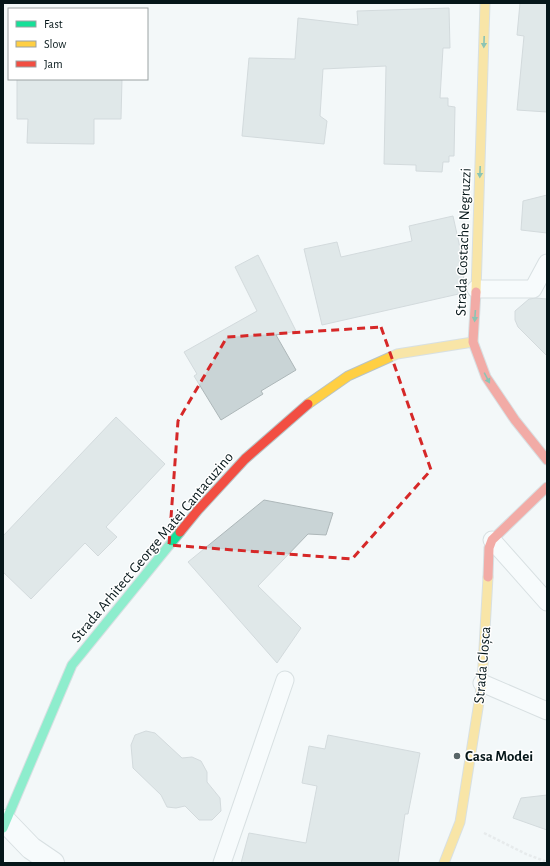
<svg xmlns="http://www.w3.org/2000/svg" width="550" height="866" font-family="'Alegreya Sans',sans-serif">
	<style>
		.building { fill: #c9d4d6; stroke: #adb7b9 }
		.lines { fill: none; stroke-linecap: round; stroke-linejoin: round }
		.lane-casing { stroke: #b8c3c5; stroke-width: 19 }
		.street-casing { stroke: #b8c3c5; stroke-width: 24 }
		.fast-casing { stroke: #b8c3c5; stroke-width: 11 }
		.slow-casing { stroke: #b8c3c5; stroke-width: 11 }
		.jam-casing { stroke: #b8c3c5; stroke-width: 11 }
		.path { stroke: #d9dbdb; stroke-width: 2.5; stroke-dasharray: 3 2; stroke-linecap: butt }
		.lane { stroke: #fdfefe; stroke-width: 17 }
		.street { stroke: #fdfefe; stroke-width: 22 }
		.fast { stroke: #16e098; stroke-width: 9 }
		.slow { stroke: #ffcf43; stroke-width: 9 }
		.jam { stroke: #f24e42; stroke-width: 9 }
		.oneway { fill: #0e855f }
		.marked { fill: none; stroke: #d62828; stroke-width: 3; stroke-dasharray: 8 5; stroke-linejoin: round }
		.poi-dot { fill: #586567; stroke: #fff; stroke-width: 1.5 }
		.labels { text-anchor: middle; stroke-width: 3; stroke-linejoin: round; paint-order: stroke }
		.street-label { font-size: 15px; fill: #051619; stroke: #fff }
		.poi-label { font-size: 15px; font-weight: bold; fill: #051619; stroke: #fff; text-anchor: start }
	</style>
	<rect width="100%" height="100%" fill="#f3f8f9"/>
	<!-- building -->
	<g class="building">
		<polygon points="520,3 547,3 547,112 517,110 524,36 517,35"/>
		<polygon points="449,8 450,48 443,48 440,98 448,98 448,106 455,107 454,156 449,156 449,162 443,162 442,172 416,171 416,165 384,164 386,66 323,69 320,116 327,121 324,144 242,136 249,58 295,59 298,18 358,25 357,11"/>
		<polygon points="17,79 122,79 121,119 94,119 94,144 27,143 28,119 17,119"/>
		<polygon points="547,195 547,233 521,230 523,201"/>
		<polygon points="453,216 464,266 463,293 322,325 304,249 337,242 341,257 412,241 409,226"/>
		<polygon points="258,255 296,331 276,335 296,370 261,391 263,394 221,420 194,376 197,374 184,352 257,311 235,267"/>
		<polygon points="536,298 547,299 547,356 518,327 515,320 515,311 529,299"/>
		<polygon points="116,417 165,464 106,527 117,537 98,556 85,543 31,599 3,572 3,536"/>
		<polygon points="264,500 333,513 326,535 308,534 258,586 301,628 277,663 188,562"/>
		<polygon points="146,731 155,733 182,758 192,757 201,761 207,772 207,782 220,798 221,811 212,820 199,820 185,806 176,808 167,807 161,795 133,768 131,745 135,735"/>
		<polygon points="328,735 420,753 408,814 405,814 398,863 241,863 249,833 306,843 317,786 302,783 309,746 325,749"/>
		<polygon points="547,795 547,830 513,818 521,798"/>
	</g>
	<g class="lines">
		<!-- lane casing -->
		<g class="lane-casing">
			<g id="lane">
				<polyline points="476,289 533,289 547,263"/>
				<polyline points="492,540 547,602"/>
				<polyline points="482,683 547,711"/>
				<polyline points="222,863 285,680"/>
			</g>
		</g>
		<!-- street casing -->
		<g class="street-casing">
			<polyline id="street" points="5,821 31,848 53,863"/>
		</g>
		<!-- fast casing -->
		<g class="fast-casing">
			<polyline id="fast" points="3,828 72,665 180,532"/>
		</g>
		<!-- slow casing -->
		<g class="slow-casing">
			<g id="slow">
				<polyline points="476,292 485,3"/>
				<polyline points="308,404 348,376 397,354 473,342"/>
				<polyline points="444,863 460,822 482,683 488,577"/>
			</g>
		</g>
		<!-- jam casing -->
		<g class="jam-casing">
			<g id="jam">
				<polyline points="476,292 473,342 486,377 515,420 547,460"/>
				<polyline points="180,532 198,510 245,459 308,404"/>
				<polyline points="488,577 489,548 492,540 547,487"/>
			</g>
		</g>
		<!-- path -->
		<polyline class="path" points="484,833 526,854 547,862"/>
		<!-- lane -->
		<use href="#lane" class="lane"/>
		<!-- street -->
		<use href="#street" class="street"/>
		<!-- fast -->
		<use href="#fast" class="fast"/>
		<!-- slow -->
		<use href="#slow" class="slow"/>
		<!-- jam -->
		<use href="#jam" class="jam"/>
	</g>
	<!-- one-way arrows -->
	<defs><path id="oneway-solid" d="M-6-.8H1V-3.2L6.5 0L1 3.2V.8H-6Z"/></defs>
	<g class="oneway">
		<use href="#oneway-solid" transform="translate(484 42) rotate(92)"/>
		<use href="#oneway-solid" transform="translate(480 172) rotate(92)"/>
		<use href="#oneway-solid" transform="translate(475 316) rotate(94)"/>
		<use href="#oneway-solid" transform="translate(487 378) rotate(62)"/>
	</g>
	<!-- marked area -->
	<path d="M0 0H550V866H0ZM381,327L431,470L352,559L169,545L178,421L227,337Z" fill="#f3f8f9" fill-opacity=".55" fill-rule="evenodd"/>
	<path class="marked" d="M381,327L431,470L352,559L169,545L178,421L227,337Z"/>
	<!-- markers -->
	<circle class="poi-dot" cx="457" cy="756" r="4"/>
	<g class="labels">
		<!-- street labels -->
		<g class="street-label">
			<text transform="translate(463 242) rotate(-88)" y="5">Strada Costache Negruzzi</text>
			<text transform="translate(152 547) rotate(-50)" y="5">Strada Arhitect George Matei Cantacuzino</text>
			<text transform="translate(482 665) rotate(-85)" y="5">Strada Cloșca</text>
		</g>
		<!-- poi labels -->
		<g class="poi-label">
			<text x="465" y="761">Casa Modei</text>
		</g>
	</g>
	<!-- border -->
	<rect width="550" height="866" fill="none" stroke="#051619" stroke-width="8"/>
	<!-- legend -->
	<rect x="8" y="8" width="140" height="72" fill="#ffffff" stroke="#9ba2a3"/>
	<rect x="16" y="21" width="20" height="6" fill="#16e098" stroke="#9ba2a3"/>
	<text x="44" y="28" font-size="12" fill="#051619">Fast</text>
	<rect x="16" y="41" width="20" height="6" fill="#ffcf43" stroke="#9ba2a3"/>
	<text x="44" y="48" font-size="12" fill="#051619">Slow</text>
	<rect x="16" y="61" width="20" height="6" fill="#f24e42" stroke="#9ba2a3"/>
	<text x="44" y="68" font-size="12" fill="#051619">Jam</text>
</svg>
